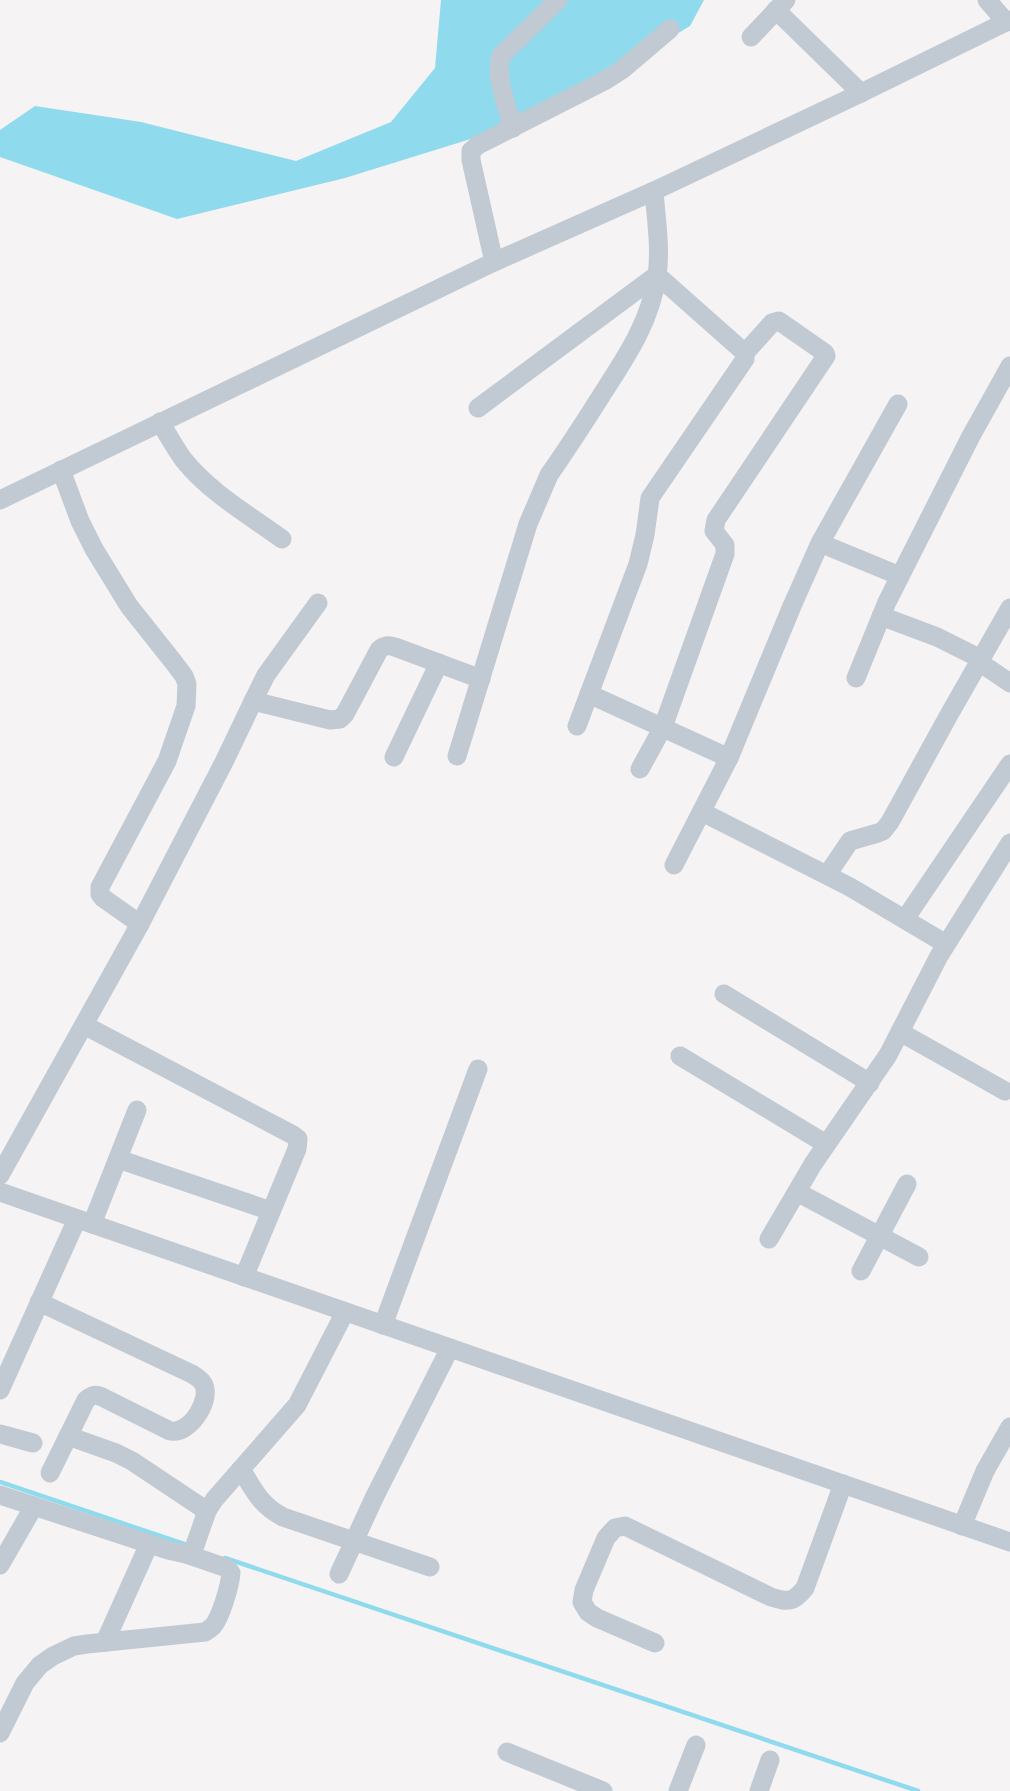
<svg xmlns="http://www.w3.org/2000/svg" width="1010" height="1791" font-family="'Space Grotesk',sans-serif">
	<style>
		.water { fill: #90daee }
		.lines { fill: none; stroke-linecap: round; stroke-linejoin: round }
		.stream { stroke: #90daee; stroke-width: 4.5 }
		.minor { stroke: #c1cad2; stroke-width: 19 }
	</style>
	<rect width="100%" height="100%" fill="#f5f3f3"/>
	<!-- water -->
	<polygon class="water" points="441,0 704,0 690,26 532,120 345,178 177,219 0,157 0,130 35,106 141,122 296,161 391,122 435,68"/>
	<g class="lines">
		<!-- stream -->
		<g class="stream">
			<polyline points="0,1482 190,1546"/>
			<polyline points="225,1558 918,1791"/>
		</g>
		<!-- minor -->
		<g class="minor">
			<polyline points="987,0 1006,22"/>
			<polyline points="776,10 861,93"/>
			<polyline points="751,37 786,0"/>
			<path d="M513,128C508,109 493,72 502,55L558,0"/>
			<polyline points="494,262 471,160 471,151 478,145 606,80 623,69 670,29"/>
			<polyline points="478,408 657,275 745,353 745,359 650,498 645,535 638,564 577,726"/>
			<path d="M160,422C168,435 175,448 183,459C209,492 249,515 282,539"/>
			<polyline points="61,470 80,521 94,549 129,606 175,664 184,676 187,684 186,706 167,761 100,887 100,894 103,898 140,924"/>
			<polyline points="0,500 494,262 654,191 861,93 1010,20"/>
			<polyline points="820,543 900,576"/>
			<polyline points="881,616 937,637 981,659"/>
			<polyline points="979,662 1010,683"/>
			<polyline points="856,678 887,602 971,436 1010,366"/>
			<polyline points="589,694 729,758"/>
			<path d="M253,701L330,720L340,719L345,714L379,650C384,645 389,645 395,647L481,679"/>
			<path d="M457,756L528,524L549,475C567,449 584,423 601,396C626,357 650,323 657,276C661,248 656,219 654,191"/>
			<polyline points="394,757 439,663"/>
			<polyline points="640,769 663,727 725,554 725,545 714,531 716,520 826,356 825,353 779,321 772,323 745,353"/>
			<polyline points="702,812 850,887 946,944"/>
			<polyline points="674,865 729,758 792,606 820,543 898,404"/>
			<polyline points="827,875 850,841 878,833 883,831 890,822 950,713 1010,608"/>
			<polyline points="905,919 1010,764"/>
			<polyline points="724,994 870,1083"/>
			<polyline points="84,1025 293,1135 298,1139 297,1149 244,1277"/>
			<polyline points="900,1032 1005,1091"/>
			<polyline points="680,1056 826,1144"/>
			<polyline points="118,1159 271,1211"/>
			<polyline points="0,1175 140,924 223,764 258,691 266,675 318,603"/>
			<polyline points="0,1192 1010,1542"/>
			<polyline points="797,1192 919,1257"/>
			<polyline points="92,1224 137,1110"/>
			<polyline points="769,1239 813,1164 888,1055 939,956 1010,843"/>
			<polyline points="861,1271 907,1184"/>
			<path d="M39,1302L192,1374C195,1376 200,1379 202,1382C214,1396 191,1435 170,1431L102,1397C95,1394 92,1395 86,1400L50,1473"/>
			<polyline points="383,1325 478,1069"/>
			<polyline points="0,1390 77,1219"/>
			<polyline points="0,1434 33,1443"/>
			<polyline points="68,1436 116,1453 132,1461 207,1511"/>
			<path d="M241,1469C254,1490 260,1505 283,1517L430,1567"/>
			<polyline points="0,1495 168,1550 186,1554 193,1551 207,1511 214,1500 297,1405 345,1312"/>
			<polyline points="962,1526 985,1471 1010,1427"/>
			<polyline points="0,1565 34,1506"/>
			<polyline points="339,1574 375,1496 450,1348"/>
			<polyline points="105,1642 149,1544"/>
			<path d="M655,1643L597,1618L588,1612L582,1602L584,1590L606,1538L615,1528L625,1526L771,1597C788,1602 793,1603 805,1588L843,1484"/>
			<path d="M0,1733L25,1683L40,1665L53,1656L74,1646L87,1644L205,1632C208,1630 211,1628 213,1626C221,1617 230,1585 231,1573L227,1568L186,1554"/>
			<polyline points="507,1752 603,1791"/>
			<polyline points="678,1791 696,1745"/>
			<polyline points="759,1791 770,1760"/>
		</g>
	</g>
</svg>
